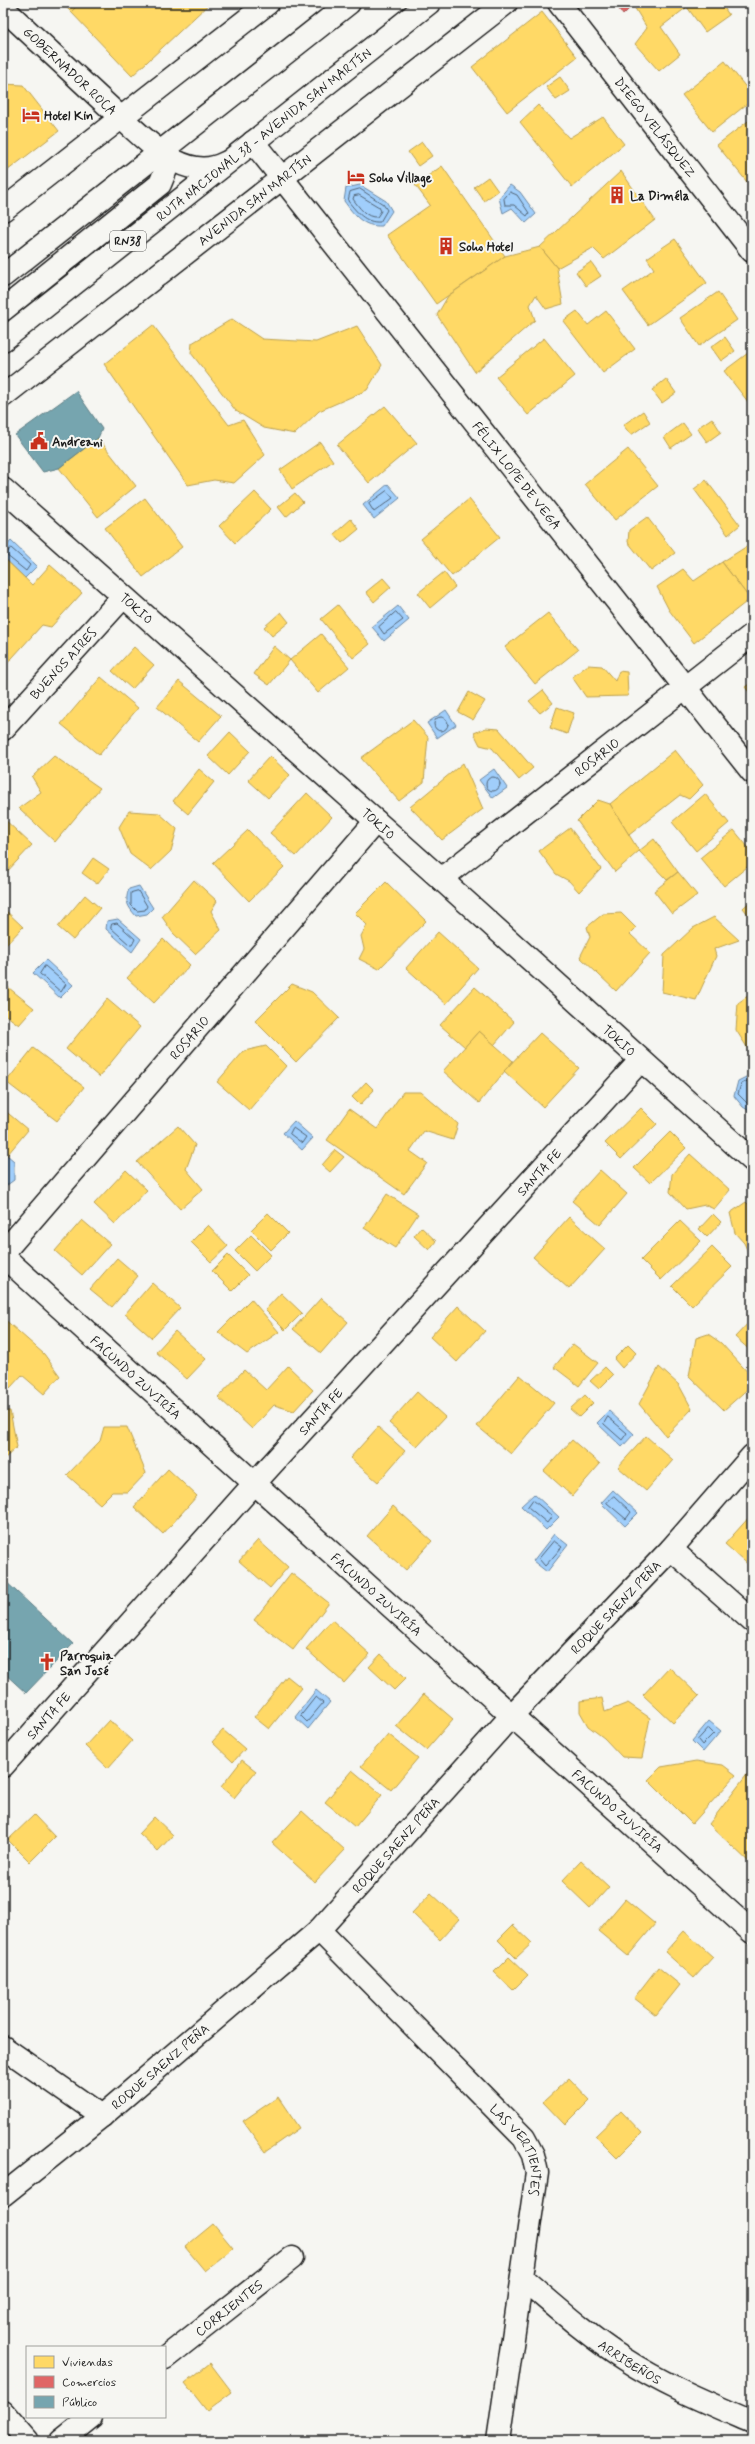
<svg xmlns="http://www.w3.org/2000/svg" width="755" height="2444" font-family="Mynerve,sans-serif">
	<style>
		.water { fill: #a0cefb; stroke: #6b87a2 }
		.homes { fill: #ffd966; stroke: #bba050 }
		.shops { fill: #e06666; stroke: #a55050 }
		.public { fill: #76a5af; stroke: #5b7c83 }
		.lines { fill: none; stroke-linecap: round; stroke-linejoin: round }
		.shore { stroke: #516375; stroke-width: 1 }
		.street-casing { stroke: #1c1c1c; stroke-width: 25 }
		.secondary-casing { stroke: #1c1c1c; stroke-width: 25 }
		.primary-casing { stroke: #1c1c1c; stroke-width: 25 }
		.street { stroke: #f6f6f2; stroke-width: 22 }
		.secondary { stroke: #f6f6f2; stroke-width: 22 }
		.primary { stroke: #f6f6f2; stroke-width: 22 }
		.labels { text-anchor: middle; stroke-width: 4; stroke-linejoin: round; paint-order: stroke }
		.shield { fill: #f6f6f2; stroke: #5d5d5c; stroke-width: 1 }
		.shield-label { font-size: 12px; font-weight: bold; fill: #1c1c1c }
		.street-label { font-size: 13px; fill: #1c1c1c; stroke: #f6f6f2 }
		.poi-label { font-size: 13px; font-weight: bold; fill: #1c1c1c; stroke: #f6f6f2; text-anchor: start }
	</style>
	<rect width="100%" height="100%" fill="#f6f6f2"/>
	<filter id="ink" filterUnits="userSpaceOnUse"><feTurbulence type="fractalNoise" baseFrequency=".025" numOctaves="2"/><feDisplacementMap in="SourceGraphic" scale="8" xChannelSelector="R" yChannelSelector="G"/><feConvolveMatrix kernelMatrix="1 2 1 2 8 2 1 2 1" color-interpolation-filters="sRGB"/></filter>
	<g filter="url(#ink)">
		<!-- water -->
		<g class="water">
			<path d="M360,185L386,201L392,211L382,226C363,227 355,216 344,201L346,188Z"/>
			<polygon points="510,185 520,192 536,214 526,223 512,208 503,213 499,198"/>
			<polygon points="388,484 400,498 374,519 363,505"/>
			<polygon points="11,541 37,566 25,578 3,557 3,550"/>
			<polygon points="398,606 409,620 384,641 372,627"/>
			<polygon points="446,710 456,725 437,738 427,723"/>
			<polygon points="494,769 507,788 493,798 479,780"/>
			<path d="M139,886L153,908L147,914L136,916C128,907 124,901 129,889Z"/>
			<polygon points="118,919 141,939 132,952 106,929 107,921"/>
			<polygon points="46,960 73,985 60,998 33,973"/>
			<polygon points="752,1074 752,1112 751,1112 743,1107 734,1096 738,1081"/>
			<polygon points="294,1121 313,1138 302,1150 283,1133"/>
			<polygon points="7,1155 14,1161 14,1180 3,1188 3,1160"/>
			<polygon points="609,1411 634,1434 622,1447 597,1423"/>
			<polygon points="613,1490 638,1513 625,1526 601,1503"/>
			<polygon points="534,1494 559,1517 546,1530 521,1506"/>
			<polygon points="554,1534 568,1545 547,1572 533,1561"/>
			<polygon points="316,1690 330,1702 308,1729 295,1717"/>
			<polygon points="709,1721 721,1731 703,1752 692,1741"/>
		</g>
		<!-- homes -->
		<g class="homes">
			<polygon points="62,3 80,3 71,12"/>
			<polygon points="80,3 210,3 132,76 71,12"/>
			<polygon points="635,3 667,3 669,6 687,7 661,27 680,54 659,71 635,44 647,28 633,5"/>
			<polygon points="676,3 693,3 687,7 674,6"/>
			<polygon points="693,3 721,3 729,15 705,32 687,7"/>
			<polygon points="542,12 577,57 507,112 472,67"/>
			<polygon points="725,61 752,95 752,100 712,132 682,95"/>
			<polygon points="560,77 570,91 556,100 546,87"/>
			<polygon points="3,84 23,85 59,131 3,174"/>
			<polygon points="538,105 569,138 603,117 624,144 572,187 520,122"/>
			<polygon points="752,118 752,178 747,182 717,145"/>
			<polygon points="422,142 432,156 418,166 408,152"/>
			<polygon points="442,166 505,256 436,304 387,235 430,205 415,185"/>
			<polygon points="621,171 655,220 604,259 593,248 557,268 540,247"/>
			<polygon points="488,177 498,191 484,201 474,187"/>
			<polygon points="675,239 707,283 648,325 623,291 654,269 647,258"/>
			<polygon points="540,247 557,268 563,304 546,309 536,295 530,305 535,320 475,372 437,315 448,296 505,256"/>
			<polygon points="591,262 601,276 586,286 576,272"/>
			<polygon points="718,292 737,320 699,346 680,318"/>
			<polygon points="577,311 588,325 606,311 635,349 603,373 563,321"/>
			<polygon points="232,319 262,339 316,342 357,326 382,365 367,390 319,411 295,434 264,428 236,411 191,353 192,343"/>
			<polygon points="153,325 229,425 243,420 265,455 234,483 214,480 188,485 104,364"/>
			<polygon points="725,337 735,351 721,361 711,347"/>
			<polygon points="544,338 575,376 528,415 496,377"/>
			<polygon points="752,350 752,407 724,371"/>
			<polygon points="666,379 676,393 662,403 652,390"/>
			<polygon points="385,406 417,443 369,483 337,445"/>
			<polygon points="643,411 650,422 631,435 623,425"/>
			<polygon points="712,418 721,432 707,442 697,428"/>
			<polygon points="683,423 691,434 671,448 664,437"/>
			<polygon points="98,438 136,486 98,517 59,468"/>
			<polygon points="320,442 333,461 292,489 280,470"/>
			<polygon points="628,449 658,486 615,520 585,484"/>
			<polygon points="706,480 740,525 728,535 694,489"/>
			<polygon points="255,492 271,509 235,543 219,526"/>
			<polygon points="295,493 303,502 286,517 278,507"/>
			<polygon points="145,498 182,547 143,577 105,528"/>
			<polygon points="469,499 500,537 452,576 421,539"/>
			<polygon points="647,517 675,553 651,571 628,542 629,530"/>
			<polygon points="351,519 359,529 342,543 334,534"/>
			<polygon points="752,543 752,597 750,599 722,562"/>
			<polygon points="3,557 32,585 50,565 82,593 51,627 42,625 3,668"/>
			<polygon points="722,562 750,599 694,643 669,610 657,587 683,569 694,581"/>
			<polygon points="444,572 455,587 430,608 418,593"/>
			<polygon points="383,578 391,587 374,602 366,592"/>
			<polygon points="338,605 370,644 353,658 321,619"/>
			<polygon points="281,612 289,622 272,636 264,627"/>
			<polygon points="548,613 578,650 535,684 505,647"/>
			<polygon points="321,634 349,667 318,693 290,660"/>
			<polygon points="274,646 290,660 269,685 254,674"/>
			<polygon points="134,647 154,665 132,689 112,671"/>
			<polygon points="588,665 602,666 615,681 619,671 627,672 628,696 586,697 572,677"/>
			<polygon points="101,677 138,708 99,755 61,724"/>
			<polygon points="179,681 221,716 198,742 157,707"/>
			<polygon points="752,682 752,696 745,687"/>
			<polygon points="543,690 553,703 540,713 529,701"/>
			<polygon points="469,692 485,701 473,720 458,712"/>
			<polygon points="557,707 574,713 567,734 550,728"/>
			<polygon points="413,720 428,737 424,782 399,801 361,758"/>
			<polygon points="486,728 499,729 533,768 519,780 492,748 480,745 474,733"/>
			<polygon points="230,732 250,751 228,775 208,756"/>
			<polygon points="675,750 703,785 689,799 680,795 629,835 610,804"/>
			<polygon points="54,756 100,788 55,842 19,808 41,792 32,777"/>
			<polygon points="270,756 290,775 268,798 248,780"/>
			<polygon points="463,763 483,809 442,840 410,807"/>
			<polygon points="199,769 214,782 188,814 173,801"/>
			<polygon points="307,793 332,817 296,856 270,833"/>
			<polygon points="705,794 729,823 696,851 672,822"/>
			<polygon points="598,800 610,804 639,851 615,872 577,821"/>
			<polygon points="129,811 159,813 177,829 171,851 151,870 130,854 119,827"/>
			<polygon points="3,818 32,845 3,876"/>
			<polygon points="570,828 601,869 579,892 569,881 556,874 539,851"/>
			<polygon points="248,830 284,867 249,901 213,863"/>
			<polygon points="734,830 752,852 752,863 724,886 700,858"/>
			<polygon points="654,839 678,872 667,880 639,851"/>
			<polygon points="93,858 109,869 97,884 82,873"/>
			<polygon points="678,872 697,895 672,914 654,891"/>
			<polygon points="194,880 217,901 211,911 221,930 195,954 173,933 162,917"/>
			<polygon points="386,882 426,921 379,969 359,959 364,949 361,936 367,925 355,913"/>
			<polygon points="85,895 100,908 73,940 58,927"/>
			<polygon points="752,900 752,919 743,908"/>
			<polygon points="3,908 23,927 3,948"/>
			<polygon points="621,913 636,928 630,934 650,953 616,991 580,957 590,937 587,927 603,914"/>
			<polygon points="714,917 739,940 714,949 716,956 696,1000 662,992 664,955 693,928"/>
			<polygon points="438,932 478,968 446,1004 406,968"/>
			<polygon points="163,939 190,965 154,1003 127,978"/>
			<polygon points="4,984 34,1008 19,1025 3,1013"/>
			<polygon points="292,984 312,992 339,1018 296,1062 255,1021"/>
			<polygon points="475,987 514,1022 494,1045 479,1031 465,1047 440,1025"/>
			<polygon points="752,993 752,1055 736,1030 738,1003"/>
			<polygon points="107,999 140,1027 99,1077 66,1049"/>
			<polygon points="479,1031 513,1061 479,1103 443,1071"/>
			<polygon points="540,1033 579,1068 543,1107 504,1071"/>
			<polygon points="266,1046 286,1066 249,1110 217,1082 244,1051"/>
			<polygon points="33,1048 84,1087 57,1121 6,1082"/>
			<polygon points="366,1082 374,1090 360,1105 352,1097"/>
			<polygon points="403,1092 421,1092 458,1124 453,1140 424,1131 410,1151 427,1163 404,1194 327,1140 349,1109 377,1129"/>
			<polygon points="641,1108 657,1124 621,1159 605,1143"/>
			<polygon points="3,1109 28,1130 3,1160"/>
			<polygon points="178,1126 195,1145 186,1169 203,1189 180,1209 137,1162"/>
			<polygon points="670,1132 686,1148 650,1183 634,1168"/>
			<polygon points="335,1150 344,1157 330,1172 322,1165"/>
			<polygon points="690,1154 730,1190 714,1209 705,1205 686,1209 670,1192 672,1174"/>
			<polygon points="126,1170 147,1190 115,1224 94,1204"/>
			<polygon points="600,1170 627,1194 600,1225 572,1201"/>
			<polygon points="387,1194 418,1214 395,1248 364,1228"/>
			<polygon points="746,1202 752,1208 752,1256 749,1254 744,1243 735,1233 730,1213"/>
			<polygon points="268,1213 288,1233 271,1250 251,1230"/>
			<polygon points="713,1214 721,1222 707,1237 699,1229"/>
			<polygon points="569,1217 605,1249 569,1289 533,1257"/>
			<polygon points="82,1220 110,1244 82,1275 55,1251"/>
			<polygon points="680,1221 701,1241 661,1280 641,1260"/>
			<polygon points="208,1225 228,1246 211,1262 191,1242"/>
			<polygon points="421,1227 436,1241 429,1250 414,1236"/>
			<polygon points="251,1235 271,1255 255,1271 235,1251"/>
			<polygon points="712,1247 732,1267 692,1306 672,1286"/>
			<polygon points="228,1255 248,1275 232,1291 212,1271"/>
			<polygon points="117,1258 138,1276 112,1307 90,1289"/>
			<polygon points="152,1283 180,1308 152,1338 125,1314"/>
			<polygon points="281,1293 302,1313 285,1330 265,1310"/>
			<polygon points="321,1298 348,1322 321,1353 293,1329"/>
			<polygon points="251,1299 279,1332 247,1354 218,1332"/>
			<polygon points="458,1306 485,1331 457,1362 430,1337"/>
			<polygon points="3,1318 44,1354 60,1376 44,1394 22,1375 10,1388 3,1382"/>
			<polygon points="752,1319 752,1352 735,1337"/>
			<polygon points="175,1331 206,1359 187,1379 156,1352"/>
			<polygon points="708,1334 721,1343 752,1377 752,1385 724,1410 689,1376 696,1338"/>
			<polygon points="573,1344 598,1363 579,1386 554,1367"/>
			<polygon points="628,1345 636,1353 622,1368 614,1359"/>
			<polygon points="288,1366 313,1390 294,1411 274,1405 252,1429 218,1397 244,1370 266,1390"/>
			<polygon points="605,1367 613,1375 599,1389 590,1381"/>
			<polygon points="659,1367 679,1385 692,1409 666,1436 639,1404"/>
			<polygon points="520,1375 554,1403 511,1454 477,1426"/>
			<polygon points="417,1392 445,1417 417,1447 389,1423"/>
			<polygon points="585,1395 593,1403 579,1417 570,1409"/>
			<polygon points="3,1411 10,1411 17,1447 3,1460"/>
			<polygon points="104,1427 127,1427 146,1473 128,1492 112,1492 100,1504 67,1475 100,1441"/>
			<polygon points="378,1427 405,1451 378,1482 350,1458"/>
			<polygon points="646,1436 673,1460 646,1491 618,1467"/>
			<polygon points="572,1440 600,1464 572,1496 544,1471"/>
			<polygon points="168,1469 197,1496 163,1534 134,1507"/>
			<polygon points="393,1506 432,1541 406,1570 367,1536"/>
			<polygon points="752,1514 752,1568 725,1544"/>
			<polygon points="258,1540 288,1567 270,1588 239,1561"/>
			<polygon points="291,1573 329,1603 293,1650 254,1620"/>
			<polygon points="332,1620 370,1654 344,1683 306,1649"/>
			<polygon points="381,1654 406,1678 394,1690 369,1667"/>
			<polygon points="669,1667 699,1696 673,1723 643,1695"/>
			<polygon points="287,1676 302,1688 269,1729 254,1717"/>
			<polygon points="424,1694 453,1719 426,1750 396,1726"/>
			<polygon points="602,1698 605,1712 628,1703 650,1718 642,1758 622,1757 604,1738 588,1726 580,1712 580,1701"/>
			<polygon points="109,1720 132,1741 108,1768 85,1746"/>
			<polygon points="223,1730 245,1749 233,1762 212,1742"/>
			<polygon points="388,1734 418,1758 391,1790 361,1766"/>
			<polygon points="242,1760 256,1771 234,1798 221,1787"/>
			<polygon points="696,1761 723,1765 736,1775 692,1824 648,1780 661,1767"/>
			<polygon points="352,1770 382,1795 355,1827 325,1802"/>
			<polygon points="749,1772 752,1776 752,1865 709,1824"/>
			<polygon points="302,1811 345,1850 315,1882 272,1843"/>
			<polygon points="34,1815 55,1837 30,1862 8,1840"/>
			<polygon points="154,1817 173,1835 158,1851 139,1833"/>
			<polygon points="581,1861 609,1887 590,1908 562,1881"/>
			<polygon points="431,1893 459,1919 440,1940 412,1913"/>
			<polygon points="625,1899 655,1924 628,1956 598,1931"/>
			<polygon points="513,1925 532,1943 516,1958 498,1940"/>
			<polygon points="684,1931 713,1957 694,1978 665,1952"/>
			<polygon points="509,1957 528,1975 513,1990 494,1972"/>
			<polygon points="658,1967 680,1985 656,2015 634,1998"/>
			<polygon points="569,2078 590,2100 565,2125 543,2102"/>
			<polygon points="278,2097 299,2128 265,2152 243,2121"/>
			<polygon points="621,2111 642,2133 617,2158 595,2136"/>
			<polygon points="213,2224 233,2248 205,2271 185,2247"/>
			<polygon points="210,2363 232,2392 207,2411 185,2383"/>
		</g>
		<!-- shops -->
		<polygon class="shops" points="615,3 635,3 623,15"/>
		<!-- public -->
		<g class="public">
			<polygon points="76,391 102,429 98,438 59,468 43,472 15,435"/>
			<polygon points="3,1579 73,1644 26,1693 3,1672"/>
		</g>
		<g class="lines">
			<!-- shore -->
			<g class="shore">
				<path d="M360,189L383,204L387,210L380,222C365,223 357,212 348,201L350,192Z"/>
				<polygon points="510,192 517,195 529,213 527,216 514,205 505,205 504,199"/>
				<path d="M359,195L379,207L381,211L377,217C366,218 359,207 353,199L354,196Z"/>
				<polygon points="387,491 393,498 374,512 369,504"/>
				<polygon points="11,548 30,565 26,571 6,555"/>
				<polygon points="396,612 403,620 384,634 379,627"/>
				<circle cx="441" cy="724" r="7"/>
				<circle cx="493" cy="784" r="7"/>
				<polygon points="138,891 147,906 145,910 137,911 131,905 131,893"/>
				<polygon points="112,924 117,923 135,939 132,945 130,945 111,928"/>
				<polygon points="45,966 66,984 61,992 40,974"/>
				<polyline points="752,1079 741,1084 738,1094 752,1108"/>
				<polygon points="293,1128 306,1137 302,1143 290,1134"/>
				<polygon points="608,1417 627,1433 622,1440 604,1424"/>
				<polygon points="614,1496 631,1512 626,1519 607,1503"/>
				<polygon points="533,1500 552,1516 547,1523 528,1507"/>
				<polygon points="554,1541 562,1547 545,1566 539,1559"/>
				<polygon points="316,1697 323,1703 307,1722 301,1716"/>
				<polygon points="709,1728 714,1733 702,1745 698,1740"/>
			</g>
			<!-- street casing -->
			<g class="street-casing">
				<g id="street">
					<path id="s1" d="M559,3L752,251"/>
					<path id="s2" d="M3,8L120,117"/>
					<path id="s3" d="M282,178L752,772"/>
					<path id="s4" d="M3,489L441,879L752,1160"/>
					<path id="s5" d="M3,729L123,597"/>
					<path id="s6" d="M441,879L752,635"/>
					<path id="s7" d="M3,1253L376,821"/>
					<path id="s8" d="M3,1256C251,1483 503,1706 752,1932"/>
					<polyline points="671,1549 752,1621"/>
					<path id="s9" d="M3,1766L253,1485L641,1060"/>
					<path id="s10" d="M319,1930L524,2138L533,2155L537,2173L498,2441"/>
					<polyline points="3,2047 102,2116"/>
					<path id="s11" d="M3,2195L102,2116L319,1930L513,1714L671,1549L752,1456"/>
					<path id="s12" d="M522,2278C555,2306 588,2336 624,2359C664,2385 708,2403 752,2422"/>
					<path id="s13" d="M165,2358L292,2258"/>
					<polyline points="3,2412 28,2441"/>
					<polyline points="61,2441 91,2417"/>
				</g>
			</g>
			<!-- secondary casing -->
			<g class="secondary-casing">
				<g id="secondary">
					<polyline points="3,210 268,3"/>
					<path id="s14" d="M3,396L506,3"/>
				</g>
			</g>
			<!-- primary casing -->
			<g class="primary-casing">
				<g id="primary">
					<path d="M120,117C147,140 185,184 225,163"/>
					<polyline points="253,142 282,178"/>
					<polyline points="3,276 349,3"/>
					<polyline points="3,310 160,184 167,167 159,151"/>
					<path id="s15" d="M3,340L429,3"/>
				</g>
			</g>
			<!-- street -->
			<use href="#street" class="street"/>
			<!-- secondary -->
			<use href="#secondary" class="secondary"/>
			<!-- primary -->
			<use href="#primary" class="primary"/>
		</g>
	</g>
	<!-- icons -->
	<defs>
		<g id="hotel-bare" transform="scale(1.38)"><path d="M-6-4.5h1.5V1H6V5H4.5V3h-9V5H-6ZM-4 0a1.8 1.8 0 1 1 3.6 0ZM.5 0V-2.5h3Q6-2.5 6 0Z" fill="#c8321e" stroke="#f6f6f2" stroke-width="2.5" paint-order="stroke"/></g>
		<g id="building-bare" transform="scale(1.38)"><path d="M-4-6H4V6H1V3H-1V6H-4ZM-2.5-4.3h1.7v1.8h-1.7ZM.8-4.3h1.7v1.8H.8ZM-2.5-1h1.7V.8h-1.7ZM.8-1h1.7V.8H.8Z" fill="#c8321e" stroke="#f6f6f2" stroke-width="2.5" paint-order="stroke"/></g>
		<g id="civic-bare" transform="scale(1.38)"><path d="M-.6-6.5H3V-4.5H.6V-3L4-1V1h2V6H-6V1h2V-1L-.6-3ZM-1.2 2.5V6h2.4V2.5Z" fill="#c8321e" stroke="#f6f6f2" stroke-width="2.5" paint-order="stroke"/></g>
		<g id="church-bare" transform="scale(1.38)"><path d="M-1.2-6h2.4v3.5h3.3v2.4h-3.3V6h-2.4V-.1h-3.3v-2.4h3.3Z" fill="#c8321e" stroke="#f6f6f2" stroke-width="2.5" paint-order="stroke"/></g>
	</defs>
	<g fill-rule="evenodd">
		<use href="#hotel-bare" x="31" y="115"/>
		<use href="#hotel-bare" x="356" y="177"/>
		<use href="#building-bare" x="617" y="195"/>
		<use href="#building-bare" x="446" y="246"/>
		<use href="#civic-bare" x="39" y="441"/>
		<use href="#church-bare" x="47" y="1662"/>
	</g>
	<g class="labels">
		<!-- shield labels -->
		<rect class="shield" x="110" y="231" width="36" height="20" rx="3"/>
		<g class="shield-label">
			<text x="128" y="245">RN38</text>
		</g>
		<!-- street labels -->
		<g class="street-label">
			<text dy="5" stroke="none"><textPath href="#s2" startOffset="92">GOBERNADOR ROCA</textPath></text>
			<text dy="5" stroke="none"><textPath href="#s1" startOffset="157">DIEGO VELÁSQUEZ</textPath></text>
			<text dy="5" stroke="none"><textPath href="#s15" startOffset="332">RUTA NACIONAL 38 - AVENIDA SAN MARTÍN</textPath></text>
			<text dy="5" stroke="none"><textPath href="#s14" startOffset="319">AVENIDA SAN MARTÍN</textPath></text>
			<text dy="5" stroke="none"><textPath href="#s3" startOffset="379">FÉLIX LOPE DE VEGA</textPath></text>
			<text dy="5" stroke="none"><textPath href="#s4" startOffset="179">TOKIO</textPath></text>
			<text dy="5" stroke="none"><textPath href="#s5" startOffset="89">BUENOS AIRES</textPath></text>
			<text dy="5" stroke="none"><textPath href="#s6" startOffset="198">ROSARIO</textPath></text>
			<text dy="5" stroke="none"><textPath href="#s4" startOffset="503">TOKIO</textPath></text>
			<text dy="5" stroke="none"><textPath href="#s7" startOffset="285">ROSARIO</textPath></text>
			<text dy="5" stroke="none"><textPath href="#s4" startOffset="827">TOKIO</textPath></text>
			<text dy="5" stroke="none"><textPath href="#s9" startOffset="800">SANTA FE</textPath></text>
			<text dy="5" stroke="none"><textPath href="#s8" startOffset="180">FACUNDO ZUVIRÍA</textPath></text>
			<text dy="5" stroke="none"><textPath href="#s9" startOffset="476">SANTA FE</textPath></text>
			<text dy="5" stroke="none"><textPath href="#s8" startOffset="504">FACUNDO ZUVIRÍA</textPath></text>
			<text dy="5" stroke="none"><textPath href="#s11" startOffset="851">ROQUE SAENZ PEÑA</textPath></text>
			<text dy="5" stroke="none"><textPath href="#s9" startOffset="68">SANTA FE</textPath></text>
			<text dy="5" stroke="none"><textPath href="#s8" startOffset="828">FACUNDO ZUVIRÍA</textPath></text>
			<text dy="5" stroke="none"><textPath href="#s11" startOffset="527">ROQUE SAENZ PEÑA</textPath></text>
			<text dy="5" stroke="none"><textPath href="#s11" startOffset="203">ROQUE SAENZ PEÑA</textPath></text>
			<text dy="5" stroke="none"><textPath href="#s10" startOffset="300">LAS VERTIENTES</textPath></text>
			<text dy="5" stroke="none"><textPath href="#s13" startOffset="81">CORRIENTES</textPath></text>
			<text dy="5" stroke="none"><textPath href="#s12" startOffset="137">ARRIBEÑOS</textPath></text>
		</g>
		<!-- poi labels -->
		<g class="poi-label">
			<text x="44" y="120">Hotel Kin</text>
			<text x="369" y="182">Soho Village</text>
			<text x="630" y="200">La Diméla</text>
			<text x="459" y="251">Soho Hotel</text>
			<text x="52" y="446">Andreani</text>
			<text x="60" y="1660">Parroquia<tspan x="60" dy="15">San José</tspan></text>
		</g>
	</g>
	<!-- margin -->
	<rect width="755" height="2444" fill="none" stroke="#f6f6f2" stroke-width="16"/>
	<rect x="8" y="8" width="739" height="2428" fill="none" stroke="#1c1c1c" stroke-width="1.5" filter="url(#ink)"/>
	<!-- legend -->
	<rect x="26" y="2346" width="140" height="72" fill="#f6f6f2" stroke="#9f9f9c"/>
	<rect x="34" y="2356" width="20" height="12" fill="#ffd966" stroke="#9f9f9c"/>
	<text x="62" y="2366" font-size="12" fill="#1c1c1c">Viviendas</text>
	<rect x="34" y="2376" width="20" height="12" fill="#e06666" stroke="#9f9f9c"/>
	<text x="62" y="2386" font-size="12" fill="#1c1c1c">Comercios</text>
	<rect x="34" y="2396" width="20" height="12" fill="#76a5af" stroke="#9f9f9c"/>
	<text x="62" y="2406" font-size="12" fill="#1c1c1c">Público</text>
</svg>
